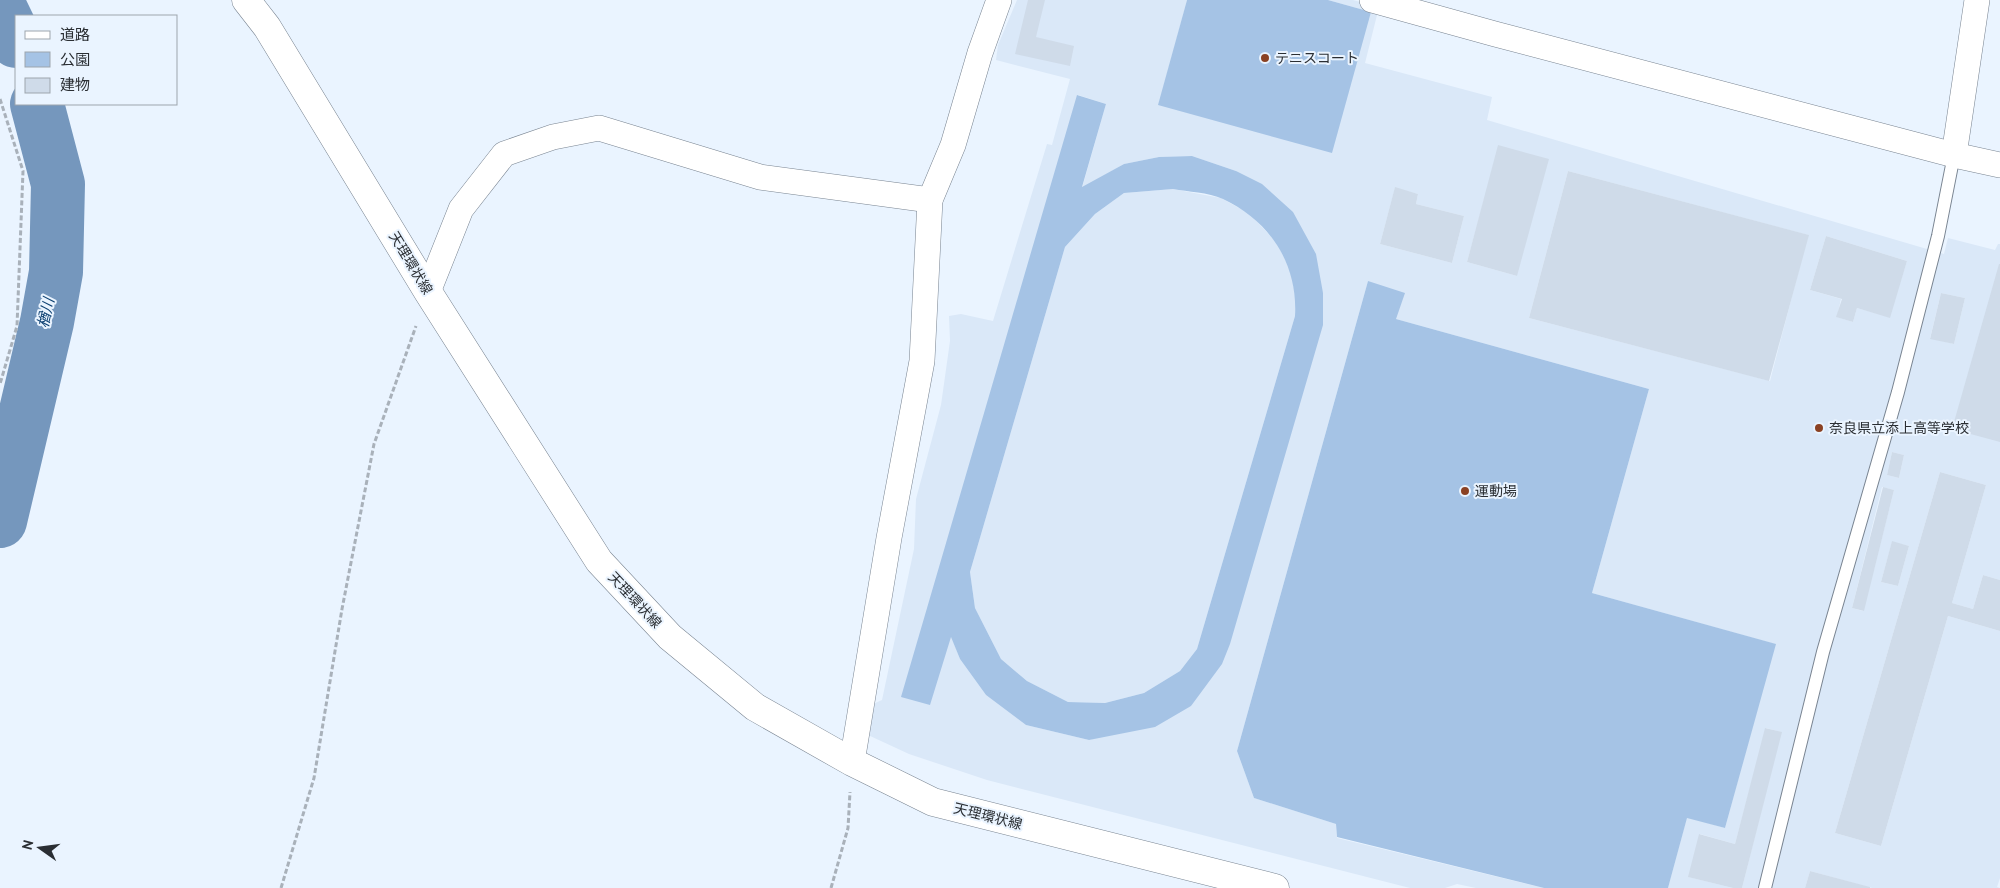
<svg xmlns="http://www.w3.org/2000/svg" width="2000" height="888" font-family="'PT Sans','Noto Sans JP',sans-serif">
	<style>
		.built { fill: #dae8f8; fill-rule: evenodd }
		.green { fill: #a5c3e5; fill-rule: evenodd }
		.lines { fill: none; stroke-linecap: round; stroke-linejoin: round }
		.river { stroke: #7597bd; stroke-width: 54 }
		.building { fill: #cfdbe9 }
		.service-casing { stroke: #798491; stroke-width: 14 }
		.minor-casing { stroke: #798491; stroke-width: 26 }
		.primary-casing { stroke: #798491; stroke-width: 29 }
		.path { stroke: #a9b1ba; stroke-width: 3; stroke-dasharray: 5 2.5; stroke-linecap: butt }
		.service { stroke: #fff; stroke-width: 12 }
		.minor { stroke: #fff; stroke-width: 25 }
		.primary { stroke: #fff; stroke-width: 28 }
		.poi-dot { fill: #8a4123; stroke: #eaf4ff; stroke-width: 2 }
		.labels { text-anchor: middle; stroke-width: 4; stroke-linejoin: round; paint-order: stroke }
		.poi-label { font-size: 14px; fill: #2a2e33; stroke: #eaf4ff; text-anchor: start }
		.street-label { font-size: 14px; fill: #2a2e33; stroke: #eaf4ff }
		.water-label { font-size: 15px; font-style: italic; fill: #104374; stroke: #eaf4ff }
	</style>
	<rect width="100%" height="100%" fill="#eaf4ff"/>
	<!-- built -->
	<g class="built">
		<path d="M1017,0H1187L1159,104L1371,12L1328,0H1353L1379,7L1365,63L1492,97L1487,120L1944,254L1948,238L1995,250L1998,244H2000V580L1983,575L1973,609L1952,603L1986,485L1940,472L1835,833L1881,846L1948,616L2000,631V878L1997,887L2000,888H1872L1810,871L1805,888H1742L1781,732L1766,728L1735,844L1700,834L1689,877L1733,888H1668L1687,817L1725,828L1775,644L1592,593L1649,389L1396,319L1368,281L1237,751L1254,798L1336,824L1337,838L1544,888H1476L1457,884L1445,888H1410L987,780L909,754L868,735L873,704L882,700L914,549L916,499L941,405L950,341L949,316L961,314L993,321L1047,144L1052,145L1070,79L996,60L998,45ZM1078,95L1106,104L1082,188L1124,164L1159,157L1192,156L1236,171L1323,293L1191,706L1089,740L1026,725L986,695L960,659L951,636L902,697ZM1499,145L1517,276L1467,262ZM1568,171L1808,235L1770,381L1529,318ZM1395,188L1418,194L1416,204L1464,216L1452,263L1380,244ZM1826,236L1907,261L1889,317L1857,308L1853,322L1837,317L1841,299L1810,290ZM1941,293L1965,298L1954,344L1930,338ZM1892,452L1904,455L1899,478L1887,475ZM1882,487L1894,490L1863,611L1852,608ZM1892,542L1909,546L1898,586L1881,582Z"/>
		<polygon points="1173,189 1221,198 1250,214 1277,243 1290,270 1296,297 1295,316 1197,649 1180,671 1144,693 1105,703 1068,702 1027,681 1001,659 975,608 970,572 1065,247 1095,214 1124,193"/>
	</g>
	<!-- green -->
	<g class="green">
		<polygon points="1187,0 1328,0 1371,12 1332,153 1158,105"/>
		<path d="M1077,95L1106,104L1082,187L1124,164L1159,157L1192,156L1236,171L1262,184L1293,212L1316,254L1323,293V325L1230,644L1222,664L1191,706L1155,727L1089,740L1026,725L986,695L960,659L951,637L930,705L901,697ZM1173,189C1188,192 1208,192 1223,199C1270,221 1298,264 1295,316L1197,649L1180,671L1144,693L1105,703L1068,702L1027,681L1001,659L975,608L970,572L1065,247L1095,214L1124,193Z"/>
		<polygon points="1368,281 1405,293 1396,319 1649,389 1592,593 1776,644 1725,828 1687,818 1668,888 1544,888 1337,837 1336,824 1254,798 1237,751"/>
	</g>
	<g class="lines">
		<!-- river -->
		<g class="river">
			<polyline points="0,8 16,41"/>
			<polyline points="0,521 47,322 56,272 58,184 37,104"/>
		</g>
	</g>
	<!-- building -->
	<g class="building">
		<polygon points="1028,0 1045,0 1036,37 1074,46 1070,66 1015,54"/>
		<polygon points="1498,145 1549,159 1517,276 1467,262"/>
		<polygon points="1568,171 1809,235 1769,381 1529,318"/>
		<polygon points="1395,187 1418,194 1416,204 1464,216 1452,263 1380,244"/>
		<polygon points="1826,236 1907,261 1890,318 1857,308 1853,322 1836,317 1842,299 1810,290"/>
		<polygon points="1999,264 2000,264 2000,442 1952,429"/>
		<polygon points="1941,293 1965,298 1954,344 1930,339"/>
		<polygon points="1892,452 1904,455 1899,478 1887,475"/>
		<polygon points="1940,472 1986,485 1952,603 1973,609 1983,575 2000,580 2000,631 1948,616 1881,846 1835,833"/>
		<polygon points="1883,487 1894,490 1864,611 1852,608"/>
		<polygon points="1892,541 1909,546 1898,586 1881,582"/>
		<polygon points="1765,728 1782,732 1742,888 1733,888 1688,877 1699,834 1735,844"/>
		<polygon points="1810,871 1870,887 1870,888 1805,888"/>
	</g>
	<g class="lines">
		<!-- service casing -->
		<g class="service-casing">
			<polyline id="service" points="1765,888 1823,652 1898,392 1938,236 1954,155"/>
		</g>
		<!-- minor casing -->
		<g class="minor-casing">
			<g id="minor">
				<polyline points="1372,0 1495,34 1954,155 2000,165"/>
				<polyline points="1954,155 1977,0"/>
				<polyline points="428,292 461,209 504,154 553,137 599,128 760,177 930,200"/>
				<polyline points="852,762 889,538 922,361 930,200 953,145 980,53 999,0"/>
			</g>
		</g>
		<!-- primary casing -->
		<g class="primary-casing">
			<polyline id="primary" points="246,0 267,27 428,292 599,561 670,637 755,707 852,762 933,802 1275,888"/>
		</g>
		<!-- path -->
		<g class="path">
			<polyline points="0,99 23,171 17,326 0,384"/>
			<polyline points="281,888 314,778 342,609 374,444 416,326"/>
			<polyline points="831,888 848,828 850,792"/>
		</g>
		<!-- service -->
		<use href="#service" class="service"/>
		<!-- minor -->
		<use href="#minor" class="minor"/>
		<!-- primary -->
		<use href="#primary" class="primary"/>
	</g>
	<!-- markers -->
	<g class="poi-dot">
		<circle cx="1265" cy="58" r="5"/>
		<circle cx="1819" cy="428" r="5"/>
		<circle cx="1465" cy="491" r="5"/>
	</g>
	<g class="labels">
		<!-- poi labels -->
		<g class="poi-label">
			<text x="1275" y="63">テニスコート</text>
			<text x="1829" y="433">奈良県立添上高等学校</text>
			<text x="1475" y="496">運動場</text>
		</g>
		<!-- street labels -->
		<g class="street-label">
			<text transform="translate(411 263) rotate(59)" y="5">天理環状線</text>
			<text transform="translate(635 600) rotate(47)" y="5">天理環状線</text>
			<text transform="translate(988 816) rotate(14)" y="5">天理環状線</text>
		</g>
		<!-- water labels -->
		<g class="water-label">
			<text transform="translate(46 313) rotate(-77)" y="5">楢川</text>
		</g>
	</g>
	<!-- legend -->
	<rect x="15" y="15" width="162" height="90" fill="#eaf4ff" stroke="#9da5ad"/>
	<rect x="25" y="31" width="25" height="8" fill="#ffffff" stroke="#9da5ad"/>
	<text x="60" y="40" font-size="15" fill="#2a2e33">道路</text>
	<rect x="25" y="52" width="25" height="15" fill="#a5c3e5" stroke="#9da5ad"/>
	<text x="60" y="65" font-size="15" fill="#2a2e33">公園</text>
	<rect x="25" y="78" width="25" height="15" fill="#cfdbe9" stroke="#9da5ad"/>
	<text x="60" y="90" font-size="15" fill="#2a2e33">建物</text>
	<!-- north arrow -->
	<g transform="translate(40 848) rotate(284)" stroke="#eaf4ff" stroke-width="4" paint-order="stroke">
	<path d="M0-4L9 19L0 12L-9 19Z" fill="#2a2e33"/>
	<text y="-8" font-size="14" font-weight="bold" text-anchor="middle" fill="#2a2e33">N</text>
	</g>
</svg>
